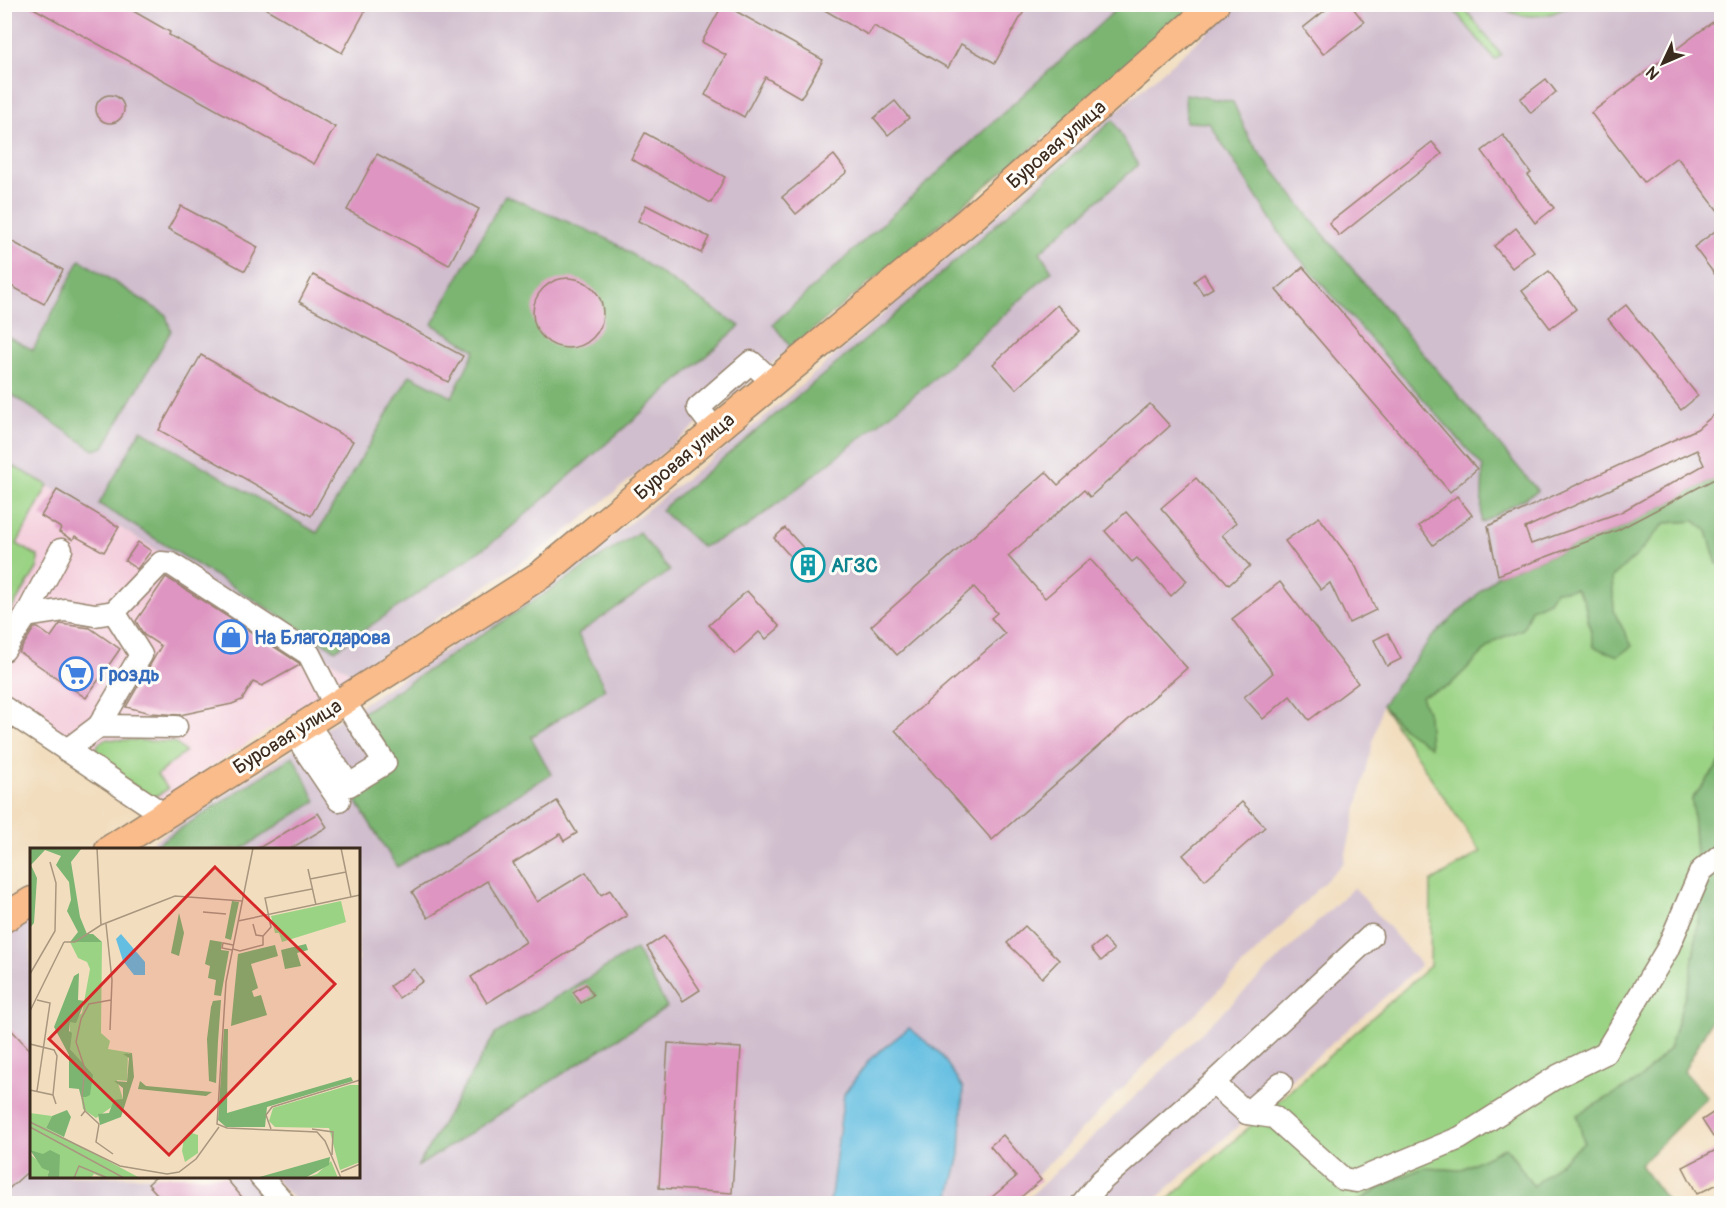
<svg xmlns="http://www.w3.org/2000/svg" width="1726" height="1208" font-family="Pangolin,sans-serif">
	<style>
		.built { fill: #f4cfdd }
		.industrial { fill: #d0bdcd }
		.green { fill: #9bd385; stroke: #6b7e52; stroke-width: 1.5 }
		.forest { fill: #7cb572; stroke: #5c7048; stroke-width: 1.5 }
		.water { fill: #64bee1; stroke: #507480; stroke-width: 1.5 }
		.building { fill: #de95c1; fill-rule: evenodd }
		.lines { fill: none; stroke-linecap: round; stroke-linejoin: round }
		.minor-casing { stroke: #96846e; stroke-width: 25 }
		.major-casing { stroke: #96846e; stroke-width: 31 }
		.minor { stroke: #fff; stroke-width: 22 }
		.major { stroke: #f9bc8a; stroke-width: 28 }
		.labels { text-anchor: middle; stroke-width: 6; stroke-linejoin: round; paint-order: stroke }
		.street-label { font-size: 20px; fill: #3b2a1e; stroke: #fdfcf7 }
		.culture-label { font-size: 20px; font-weight: bold; fill: #0d838f; stroke: #fdfcf7; text-anchor: start }
		.shop-label { font-size: 20px; font-weight: bold; fill: #366cbe; stroke: #fdfcf7; text-anchor: start }
		.inset-road { fill: none; stroke: #a9967f; stroke-width: 1.5 }
		.view { fill: #d62828; fill-opacity: 0.15; stroke: #d62828; stroke-width: 3 }
		.inset-edge { fill: none; stroke: #3b2a1e; stroke-width: 3 }
	</style>
	<rect width="100%" height="100%" fill="#fdfcf7"/>
	<filter id="ink" filterUnits="userSpaceOnUse"><feTurbulence type="fractalNoise" baseFrequency=".0167" numOctaves="2"/><feDisplacementMap in="SourceGraphic" scale="12" xChannelSelector="R" yChannelSelector="G"/><feConvolveMatrix kernelMatrix="1 2 1 2 8 2 1 2 1" color-interpolation-filters="sRGB"/></filter>
	<filter id="wash" filterUnits="userSpaceOnUse"><feTurbulence type="fractalNoise" baseFrequency=".008" numOctaves="4" result="noise"/><feDisplacementMap in="SourceGraphic" scale="24" xChannelSelector="R" yChannelSelector="G"/><feGaussianBlur stdDeviation="1.35" result="paint"/><feColorMatrix in="noise" values="0 0 0 0 0 0 0 0 0 0 0 0 0 0 0 0 0 1.4 0 .05"/><feComposite in="paint" operator="in"/></filter>
	<g filter="url(#wash)">
		<rect width="100%" height="100%" fill="#f2debf"/>
		<!-- built -->
		<polygon class="built" points="48,485 119,527 353,674 161,800 5,699 4,620 38,567 38,556 17,544"/>
		<!-- industrial -->
		<g class="industrial">
			<polygon points="4,5 1121,5 774,324 791,348 560,537 353,674 119,527 5,462"/>
			<polygon points="1239,5 1721,5 1721,475 1431,638 1382,705 1344,862 1010,1203 297,1203 273,1177 358,1176 358,850 140,850 581,561 761,420"/>
			<polygon points="1354,887 1421,965 1151,1203 1022,1204"/>
			<polygon points="31,917 32,1176 247,1177 271,1203 5,1204 5,935"/>
		</g>
		<!-- green -->
		<g class="green">
			<polygon points="1450,5 1462,5 1501,55 1495,60"/>
			<path d="M1498,5H1570C1549,19 1518,20 1498,5Z"/>
			<polygon points="5,462 48,485 17,544 38,556 38,567 5,620"/>
			<polygon points="1695,521 1707,531 1717,564 1721,564 1721,762 1692,799 1700,908 1690,980 1669,1049 1639,1080 1577,1115 1584,1142 1533,1186 1506,1147 1460,1170 1423,1168 1386,1184 1355,1203 1163,1204 1430,966 1431,882 1481,852 1382,705 1403,728 1428,714 1420,696 1449,686 1496,639 1523,629 1531,609 1549,601 1555,591 1575,588 1584,600 1594,647 1632,646 1614,612 1612,577 1635,557 1665,523"/>
			<polygon points="105,739 174,742 185,752 157,775 168,789 153,798 92,757 99,743"/>
		</g>
		<!-- forest -->
		<g class="forest">
			<polygon points="1121,5 1199,5 1105,87 791,348 773,324"/>
			<polygon points="1185,94 1233,102 1250,140 1315,224 1538,491 1481,523 1483,467 1286,243 1209,123 1186,122"/>
			<polygon points="1113,120 1138,165 1040,252 1052,271 928,384 799,487 744,529 702,547 661,510 889,320"/>
			<polygon points="505,195 610,240 740,326 500,537 335,650 99,504 141,430 317,533 410,375 452,397 475,350 432,324"/>
			<polygon points="80,260 166,315 171,331 104,447 94,450 5,390 5,335 33,350"/>
			<polygon points="1721,475 1721,564 1717,564 1707,531 1695,521 1665,523 1635,557 1612,577 1614,612 1632,646 1618,656 1594,647 1584,600 1576,589 1555,591 1549,601 1531,609 1523,629 1496,640 1449,686 1421,696 1428,714 1430,747 1403,728 1382,705 1431,638 1498,575 1618,530"/>
			<polygon points="639,532 670,571 578,634 605,689 531,737 551,774 397,867 351,793 396,762 362,713"/>
			<polygon points="293,756 316,801 242,849 149,849"/>
			<polygon points="1721,762 1721,1003 1684,1071 1707,1097 1640,1165 1669,1203 1355,1204 1386,1184 1423,1168 1460,1170 1506,1147 1533,1186 1584,1142 1577,1115 1639,1080 1669,1049 1690,980 1700,908 1692,799"/>
			<polygon points="636,949 667,1007 417,1167 495,1034"/>
		</g>
		<!-- water -->
		<polygon class="water" points="909,1028 940,1053 963,1088 960,1155 948,1203 830,1203 844,1094 870,1059"/>
		<g id="blocks">
			<!-- building -->
			<g class="building">
				<polygon points="26,4 121,4 170,32 169,35 335,127 314,164"/>
				<polygon points="258,4 369,4 342,53"/>
				<polygon points="723,4 823,60 801,98 765,77 744,117 705,95 726,55 702,42"/>
				<polygon points="814,4 1028,4 995,63 961,44 948,68 874,26 868,35"/>
				<polygon points="1333,4 1350,4 1364,22 1323,54 1303,28"/>
				<polygon points="1722,15 1722,216 1677,157 1644,182 1591,113"/>
				<polygon points="1546,79 1556,92 1531,113 1520,99"/>
				<circle cx="110" cy="109" r="14"/>
				<polygon points="895,101 909,118 888,135 874,118"/>
				<polygon points="645,133 725,177 711,203 631,159"/>
				<polygon points="1503,135 1531,173 1528,175 1554,208 1535,223 1482,151"/>
				<polygon points="1432,142 1442,154 1339,236 1329,223"/>
				<polygon points="377,154 479,209 449,265 347,210"/>
				<polygon points="834,155 847,172 796,214 782,197"/>
				<polygon points="646,205 709,237 701,253 638,221"/>
				<polygon points="181,206 258,247 245,271 168,229"/>
				<polygon points="1722,226 1722,284 1694,247"/>
				<polygon points="1516,228 1534,251 1512,268 1494,246"/>
				<polygon points="4,237 63,270 44,304 4,282"/>
				<polygon points="1303,267 1477,469 1450,492 1276,290"/>
				<polygon points="1549,271 1576,309 1550,328 1522,291"/>
				<polygon points="1204,274 1213,288 1203,294 1194,281"/>
				<polygon points="313,275 463,356 448,382 299,302"/>
				<circle cx="568" cy="313" r="35"/>
				<polygon points="1057,305 1080,331 1016,389 993,364"/>
				<polygon points="1626,305 1698,396 1681,410 1608,319"/>
				<polygon points="201,355 353,441 311,516 159,430"/>
				<polygon points="1150,404 1170,426 1090,497 1084,490 1008,556 1045,598 1090,559 1187,668 992,840 895,730 1005,634 991,618 997,613 974,587 897,655 871,626 1046,472 1058,485"/>
				<path d="M1722,408V475L1618,530L1498,575L1488,526L1697,429ZM1697,450L1704,465L1621,512L1531,544L1525,528Z"/>
				<polygon points="1196,478 1236,523 1222,535 1250,566 1229,585 1161,508"/>
				<polygon points="57,490 119,527 104,552 75,536 73,540 59,532 61,528 41,516"/>
				<polygon points="1457,496 1472,515 1433,545 1419,526"/>
				<polygon points="1126,512 1187,581 1171,596 1137,558 1132,562 1105,531"/>
				<polygon points="1319,517 1356,567 1376,610 1349,623 1330,583 1321,590 1285,541"/>
				<polygon points="785,528 809,554 813,551 823,563 804,580 793,567 797,564 774,538"/>
				<polygon points="138,542 151,551 137,569 125,561"/>
				<polygon points="166,577 299,663 300,665 262,686 253,682 242,700 232,704 180,715 151,713 126,707 161,646 144,635 136,621"/>
				<polygon points="1280,582 1358,683 1309,720 1290,696 1263,719 1244,697 1273,673 1232,619"/>
				<polygon points="747,591 780,627 766,639 759,632 735,654 709,625"/>
				<polygon points="60,624 90,628 120,649 86,698 19,652 34,628 38,628 51,637"/>
				<polygon points="1388,633 1401,659 1387,666 1374,640"/>
				<polygon points="557,801 577,833 564,841 560,834 513,863 537,902 586,872 601,895 610,890 627,916 487,1003 471,977 526,942 487,881 428,918 412,892"/>
				<polygon points="1242,802 1265,827 1205,880 1183,855"/>
				<polygon points="318,813 327,827 290,849 257,849"/>
				<polygon points="1025,926 1059,960 1042,978 1007,943"/>
				<polygon points="664,936 700,990 683,1001 647,947"/>
				<polygon points="1104,938 1114,950 1101,961 1091,949"/>
				<polygon points="414,969 423,981 399,998 390,986"/>
				<polygon points="586,984 593,995 581,1003 573,992"/>
				<polygon points="4,1022 32,1052 32,1168 4,1193"/>
				<polygon points="668,1043 741,1048 732,1193 659,1188"/>
				<polygon points="1722,1107 1722,1131 1713,1137 1702,1120"/>
				<polygon points="1003,1135 1041,1180 1014,1203 985,1203 1016,1177 990,1146"/>
				<polygon points="1716,1150 1722,1161 1722,1182 1697,1194 1683,1167"/>
				<polygon points="157,1176 224,1176 247,1203 165,1203 148,1184"/>
			</g>
		</g>
	</g>
	<g filter="url(#ink)">
		<use href="#blocks" fill-opacity="0" stroke="#96846e" stroke-width="1.5"/>
		<g class="lines">
			<!-- minor casing -->
			<g class="minor-casing">
				<g id="minor">
					<polyline points="715,430 698,408 751,362 773,382"/>
					<polyline points="26,616 61,550"/>
					<polyline points="4,650 26,616 65,610 95,615 114,612 161,563 171,564 309,654 335,705"/>
					<polyline points="4,708 163,814"/>
					<polyline points="307,723 349,785 385,763 343,700"/>
					<polyline points="99,726 141,655 114,612"/>
					<polyline points="293,732 339,800"/>
					<polyline points="67,750 99,726 176,727"/>
					<polyline points="1213,1083 1247,1113 1274,1117 1343,1179 1356,1181 1460,1138 1558,1076 1605,1053 1667,950 1701,871 1722,854"/>
					<polyline points="1247,1113 1281,1083"/>
					<polyline points="260,1176 285,1204"/>
					<polyline points="1082,1204 1101,1181 1213,1083 1371,936"/>
				</g>
			</g>
			<!-- major casing -->
			<g class="major-casing">
				<g id="major">
					<polyline points="109,850 542,574 967,222 1215,4"/>
					<polyline points="4,918 32,901"/>
				</g>
			</g>
			<!-- minor -->
			<use href="#minor" class="minor"/>
			<!-- major -->
			<use href="#major" class="major"/>
		</g>
	</g>
	<!-- icons -->
	<defs>
		<g id="building-ring" transform="scale(1.725)"><circle r="9.5" fill="#fdfcf7" stroke="#0f9aa8" stroke-width="1.5"/><path d="M-4-6H4V6H1V3H-1V6H-4ZM-2.5-4.3h1.7v1.8h-1.7ZM.8-4.3h1.7v1.8H.8ZM-2.5-1h1.7V.8h-1.7ZM.8-1h1.7V.8H.8Z" fill="#0f9aa8"/></g>
		<g id="shop-ring" transform="scale(1.725)"><circle r="9.5" fill="#fdfcf7" stroke="#3f7fe0" stroke-width="1.5"/><path d="M-5-2.5h2.3a2.7 3.5 0 0 1 5.4 0H5L5.5 6h-11ZM-1.5-2.5h3a1.5 2.3 0 0 0-3 0Z" fill="#3f7fe0"/></g>
		<g id="supermarket-ring" transform="scale(1.725)"><circle r="9.5" fill="#fdfcf7" stroke="#3f7fe0" stroke-width="1.5"/><path d="M-6-5.5h2.5l.6 2H6L4.5 2H-2.5L-4.4-4H-6ZM-1.5 3.2a1.3 1.3 0 1 0 .1 0ZM3 3.2a1.3 1.3 0 1 0 .1 0Z" fill="#3f7fe0"/></g>
	</defs>
	<g fill-rule="evenodd">
		<use href="#building-ring" x="808" y="565"/>
		<use href="#shop-ring" x="231" y="637"/>
		<use href="#supermarket-ring" x="76" y="674"/>
	</g>
	<g class="labels">
		<!-- street labels -->
		<g class="street-label">
			<text transform="translate(1056 144) rotate(-41)" y="7">Буровая улица</text>
			<text transform="translate(684 456) rotate(-40)" y="7">Буровая улица</text>
			<text transform="translate(287 736) rotate(-32)" y="7">Буровая улица</text>
		</g>
		<!-- culture labels -->
		<g class="culture-label">
			<text x="831" y="572">АГЗС</text>
		</g>
		<!-- shop labels -->
		<g class="shop-label">
			<text x="254" y="644">На Благодарова</text>
			<text x="99" y="681">Гроздь</text>
		</g>
	</g>
	<!-- overview -->
	<g transform="translate(30 848)">
		<rect width="330" height="330" fill="#f2debf"/>
		<path d="M311,53L316,74L252,94L249,85H245L241,68ZM40,94H72L71,185L80,193L78,201L102,205H98L97,233L87,232L93,251L66,270L53,261L51,249L57,222L40,201V174L52,165L60,121L57,114L48,110ZM320,237H330V314L310,322L299,280L245,279L239,273L243,260ZM0,265L22,268L16,280L110,330H74L64,326L61,330H29V316L0,302ZM159,284L168,287V305L155,314L152,303L154,290ZM0,306L19,323L17,330H0ZM301,313L308,330H275L287,326Z" fill="#9bd385"/>
		<path d="M1,0H52L41,14L50,69L57,86H63L72,94H40L48,84L37,63L41,52L39,34L26,17L31,8L15,2L1,17L7,30L4,75L0,80ZM202,53L209,54L201,92L195,90ZM149,65L154,85L149,108L141,105ZM180,92L192,94L191,102L199,103L191,148L184,147L186,132L178,130L180,118L175,116ZM276,96L278,102L267,105L271,118L255,121L251,102ZM245,97L248,108L221,116L228,140L222,143L224,149L231,147L237,167L201,178L208,106ZM49,125L48,152L55,153L46,175L40,174L39,183L42,185L40,201L63,227L60,247L56,249H51L49,241L39,240V207L24,179L44,128ZM191,152L188,193L186,235L179,233L177,191L181,159L183,153ZM194,181H198L197,265L321,229L323,233L237,259L235,279H196L188,272ZM102,205L104,229L91,269L70,277L68,266L79,265L84,252L93,251V240L84,233L97,234L99,210L93,206ZM110,233L116,238L182,244L176,248L108,241ZM37,262L41,269L34,289L16,280L22,268ZM0,302L13,306L20,302L30,307L29,330H17L19,323L12,320ZM300,309L299,317L275,330H226Z" fill="#7cb572"/>
		<path d="M91,86L115,114V127H104L93,113L86,91Z" fill="#64bee1"/>
		<path class="inset-road" d="M67,0L71,77M223,0L196,134L187,276L197,280L287,284L295,293L311,330M311,0L321,49M278,21L286,57M280,31L316,24M173,64L196,66M208,73L330,47M76,76L82,132L80,182M223,76L226,87L233,88M34,94H45L71,77L145,48L212,53M203,101L210,103L233,97V88L241,79L235,50L282,41M202,102L192,100L193,95L203,97M0,126L25,83L26,35L20,14M7,152L20,155L7,243M0,163L34,94M0,196L24,202L27,208L23,247M0,242L23,247L26,256M55,263L69,276L66,294L83,306M51,268L55,263L52,248L55,221L46,194L51,171L59,156L81,152M0,274L90,318L137,326L149,324L166,311L189,279M0,279L94,330M241,281L236,267L242,259L330,232M282,281L303,284L302,307M311,324L330,316M44,330L49,318L78,330"/>
		<path class="view" d="M185,19L305,136L139,307L19,191Z"/>
		<rect width="330" height="330" class="inset-edge"/>
	</g>
	<!-- margin -->
	<rect width="1726" height="1208" fill="none" stroke="#fdfcf7" stroke-width="24"/>
	<!-- north arrow -->
	<g transform="translate(1663 63) rotate(226)" stroke="#fdfcf7" stroke-width="4.5" paint-order="stroke">
	<path d="M0-4.5L10 22L0 15L-10 22Z" fill="#3b2a1e"/>
	<text y="-9" font-size="16" font-weight="bold" text-anchor="middle" fill="#3b2a1e">N</text>
	</g>
</svg>
